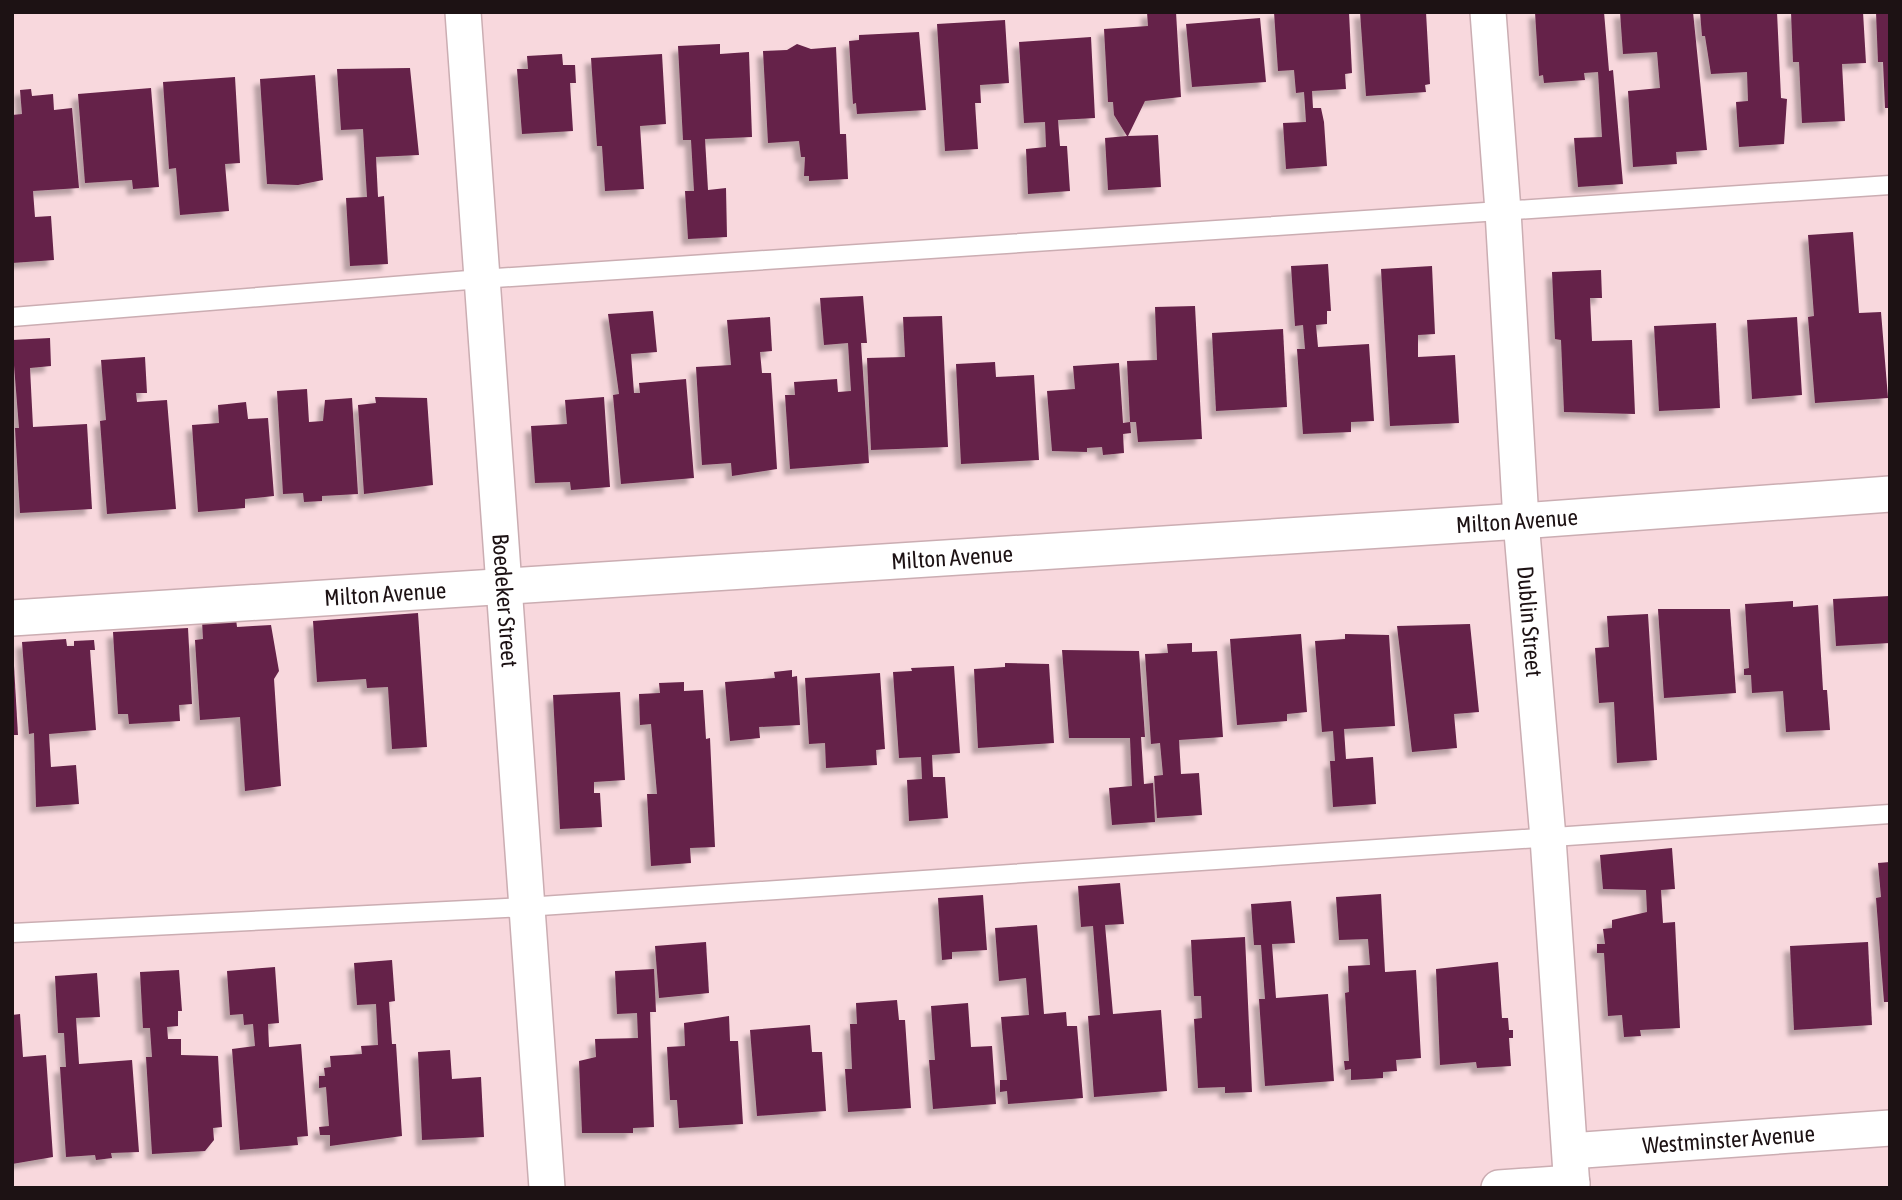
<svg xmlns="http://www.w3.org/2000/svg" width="1902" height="1200" font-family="'Asap Condensed',sans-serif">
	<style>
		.building { fill: #652148; filter: url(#shadow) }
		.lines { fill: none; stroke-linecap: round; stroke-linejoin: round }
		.lane-casing { stroke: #cbadb2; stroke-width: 21 }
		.street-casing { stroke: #cbadb2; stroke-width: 38 }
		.lane { stroke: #fff; stroke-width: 18 }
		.street { stroke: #fff; stroke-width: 35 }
		.labels { text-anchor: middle; stroke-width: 7; stroke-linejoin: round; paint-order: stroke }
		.street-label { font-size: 23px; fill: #1d1214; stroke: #f8d8dd }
	</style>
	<defs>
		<filter id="shadow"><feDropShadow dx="-6" dy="6" stdDeviation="2" flood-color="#0004"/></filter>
	</defs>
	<rect width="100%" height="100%" fill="#f8d8dd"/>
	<!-- building -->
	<g class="building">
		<polygon points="1147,12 1176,12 1181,97 1145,101 1128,136 1158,135 1161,187 1108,190 1105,138 1127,136 1114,115 1113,102 1108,102 1104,29 1148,26"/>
		<polygon points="1274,12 1349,12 1352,73 1345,74 1346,89 1312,91 1313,108 1321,108 1324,122 1327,166 1286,169 1283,123 1306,122 1304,92 1296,93 1294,70 1278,71"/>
		<polygon points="1360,12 1426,12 1430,84 1425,85 1426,92 1366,96"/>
		<polygon points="1535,12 1604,12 1609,71 1613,70 1623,184 1578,187 1574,138 1602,137 1598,72 1584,73 1585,80 1544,83 1543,75 1539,76"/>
		<polygon points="1620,12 1693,12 1707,150 1676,152 1677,164 1633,167 1628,91 1660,88 1657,52 1623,54"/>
		<polygon points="1700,12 1777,12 1781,98 1787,99 1784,144 1739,147 1736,102 1748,101 1747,72 1711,74 1705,36 1702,36"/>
		<polygon points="1791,12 1863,12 1866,63 1842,64 1845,121 1802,123 1799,62 1793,62"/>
		<polygon points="1876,12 1890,12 1890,108 1885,108 1883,62 1878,62"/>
		<polygon points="1260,18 1266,82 1192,87 1186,24"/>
		<polygon points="1005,20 1009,83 980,85 981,103 975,103 978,149 945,151 937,24"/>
		<polygon points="919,32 926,110 857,114 856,103 853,104 849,41 859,40 859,35"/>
		<polygon points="1091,37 1095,118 1058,120 1060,146 1067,146 1070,191 1028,194 1026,149 1046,147 1045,122 1024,123 1019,42"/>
		<polygon points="720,44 720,54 749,52 752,137 705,139 708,190 726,188 727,237 688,239 685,191 694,191 691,140 683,140 678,46"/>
		<polygon points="797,44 811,49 836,47 840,134 846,134 848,179 809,181 809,176 804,176 805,157 801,157 799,141 768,143 763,51 787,50"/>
		<polygon points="562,54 563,65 575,65 576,83 570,83 573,131 522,134 517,69 528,69 527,56"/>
		<polygon points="662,54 666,124 640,126 644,189 605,191 602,146 597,146 591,58"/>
		<polygon points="410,68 419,155 376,157 378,197 384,196 388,264 350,266 346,198 367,197 363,129 341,130 337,69"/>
		<polygon points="315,75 323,180 298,185 267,184 260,79"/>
		<polygon points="235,77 240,163 225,164 229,211 180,215 176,168 169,169 163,82"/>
		<polygon points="151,88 159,187 133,189 132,180 85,183 78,94"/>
		<polygon points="31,89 32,96 53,94 54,110 72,108 79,188 33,191 35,217 51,216 54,260 12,263 12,115 22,114 20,90"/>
		<polygon points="1853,232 1859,313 1881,312 1888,398 1815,403 1808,317 1814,316 1808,235"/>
		<polygon points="1328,264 1331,311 1327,311 1327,324 1316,325 1318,347 1369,344 1374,421 1351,422 1351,432 1303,434 1297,349 1305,349 1303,325 1295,326 1291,266"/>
		<polygon points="1432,266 1435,334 1418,335 1418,357 1455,355 1459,423 1390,426 1381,269"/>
		<polygon points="1601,270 1602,298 1590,298 1592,341 1632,340 1635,414 1564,412 1561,340 1555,339 1552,272"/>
		<polygon points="863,296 867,343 861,343 869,463 790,469 785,395 795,395 794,382 837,379 838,392 851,391 848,343 824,345 820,298"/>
		<polygon points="1195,306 1202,439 1138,442 1136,422 1130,422 1127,361 1157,360 1155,307"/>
		<polygon points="653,311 657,352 631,354 634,393 640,393 639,383 686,379 694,478 621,484 613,395 619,394 608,314"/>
		<polygon points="942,316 948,447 871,450 867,358 905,357 903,317"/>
		<polygon points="770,317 772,351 760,352 762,373 771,373 777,469 732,476 731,463 702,465 696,367 731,365 727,320"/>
		<polygon points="1797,317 1802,395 1752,399 1747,320"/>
		<polygon points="1716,323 1720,408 1659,411 1654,326"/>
		<polygon points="1283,329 1287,407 1216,411 1212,333"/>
		<polygon points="50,338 51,366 30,368 33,427 87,424 92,509 20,513 15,428 19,428 12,340"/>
		<polygon points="145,357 147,393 136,393 137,402 167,400 176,509 107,514 100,421 106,420 101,360"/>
		<polygon points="995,362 996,377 1034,375 1039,460 961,464 956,364"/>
		<polygon points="1119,363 1123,423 1130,422 1131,433 1123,434 1124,453 1103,455 1102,447 1087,448 1087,452 1052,451 1047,391 1075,389 1073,366"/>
		<polygon points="307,389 309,422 323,421 325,400 352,398 358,494 322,496 322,501 304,502 303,493 283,494 277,391"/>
		<polygon points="375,397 427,398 433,485 364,494 358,405 376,403"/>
		<polygon points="604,397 610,487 571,490 570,482 535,483 531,426 567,424 565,400"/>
		<polygon points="246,402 248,419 268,418 274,496 245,499 245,508 198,512 192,425 219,423 218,405"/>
		<polygon points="1890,596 1890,643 1836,646 1833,599"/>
		<polygon points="1793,601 1793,607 1818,605 1823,690 1827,690 1830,730 1786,732 1783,691 1752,693 1751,675 1744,675 1744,669 1749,668 1745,604"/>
		<polygon points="1658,609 1730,609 1736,693 1664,698"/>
		<polygon points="418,613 427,747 392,749 388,687 367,688 366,679 317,682 313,621"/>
		<polygon points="1648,614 1657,760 1617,763 1614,702 1599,703 1595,648 1609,647 1607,616"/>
		<polygon points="236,619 237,627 271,625 279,671 274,679 281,786 245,791 240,717 200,720 195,640 203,639 202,621"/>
		<polygon points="1470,624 1479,712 1454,714 1457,748 1412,752 1397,626"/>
		<polygon points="188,628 192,704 179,705 180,721 129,724 128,714 118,714 113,632"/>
		<polygon points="1301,634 1307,712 1287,714 1287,721 1237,725 1230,639"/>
		<polygon points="1345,634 1389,635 1395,726 1344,729 1346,759 1373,757 1376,804 1333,807 1330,761 1335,761 1333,731 1322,732 1315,641 1345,639"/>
		<polygon points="66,639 67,646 74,646 74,641 94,640 95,650 90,650 96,730 49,734 51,767 76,765 79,804 36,807 34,733 29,734 22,642"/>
		<polygon points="1192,643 1192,652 1217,651 1223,737 1179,740 1181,774 1199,773 1202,815 1157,818 1154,776 1163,775 1160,743 1151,744 1145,654 1168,653 1167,644"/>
		<polygon points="1062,650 1139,651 1145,737 1141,737 1144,784 1153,783 1155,822 1112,825 1109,788 1132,786 1130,738 1069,738"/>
		<polygon points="1005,663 1049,664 1054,743 978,748 974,669 1005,667"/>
		<polygon points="12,666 14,666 18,735 12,735"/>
		<polygon points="954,666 960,753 932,755 933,777 945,777 948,818 909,821 907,780 922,779 921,757 899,758 893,672 912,671 911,668"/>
		<polygon points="792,670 792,677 797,676 800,725 759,727 760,738 730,741 725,682 775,678 774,672"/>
		<polygon points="880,673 885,749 876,750 877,765 826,768 825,743 809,744 805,678"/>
		<polygon points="684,682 684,691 703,690 706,739 710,738 715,847 690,848 691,863 651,866 647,794 657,794 651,724 640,725 639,694 660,693 659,683"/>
		<polygon points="620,692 625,780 594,782 594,793 600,793 602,827 560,829 553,695"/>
		<polygon points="1672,848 1675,889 1661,890 1663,923 1675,922 1680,1028 1640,1030 1641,1036 1624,1037 1622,1015 1608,1016 1604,953 1597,953 1597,944 1605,944 1603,929 1612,928 1612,920 1647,912 1646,890 1603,889 1600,855"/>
		<polygon points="1890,862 1890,1002 1884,1002 1876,898 1881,897 1878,863"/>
		<polygon points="1120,883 1124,924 1105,925 1113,1014 1161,1010 1167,1091 1094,1097 1088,1016 1100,1015 1093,926 1081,927 1078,886"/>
		<polygon points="1381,894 1385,972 1416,970 1421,1058 1396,1060 1397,1071 1383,1072 1383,1078 1351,1080 1351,1069 1345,1070 1344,1061 1349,1061 1345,993 1349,992 1348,966 1370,965 1368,939 1339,940 1336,897"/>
		<polygon points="983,895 987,950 952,952 952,959 942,960 938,898"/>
		<polygon points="1291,901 1295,943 1272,944 1276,998 1328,994 1334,1081 1265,1086 1259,999 1265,999 1261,945 1254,945 1251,904"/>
		<polygon points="1037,925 1044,1014 1066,1012 1067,1026 1077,1026 1083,1098 1008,1104 1007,1091 1000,1092 1000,1080 1007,1080 1001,1017 1029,1015 1026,978 999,981 995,928"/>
		<polygon points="1245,937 1252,1092 1225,1093 1225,1087 1198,1088 1194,1019 1202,1018 1201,996 1194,996 1191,940"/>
		<polygon points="706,942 709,993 659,998 655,946"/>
		<polygon points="1868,942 1872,1025 1794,1030 1790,946"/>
		<polygon points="392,960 395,1001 389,1002 392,1044 396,1044 402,1136 330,1146 330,1135 320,1135 319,1127 329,1126 326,1087 319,1088 319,1076 325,1076 324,1068 331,1067 330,1056 362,1054 361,1046 378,1045 376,1004 357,1005 354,963"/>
		<polygon points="1498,962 1502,1018 1508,1018 1509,1030 1513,1030 1513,1038 1509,1038 1511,1066 1477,1068 1476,1062 1440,1065 1436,969"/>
		<polygon points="275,967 279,1023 268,1024 269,1047 301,1044 308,1136 297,1137 298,1145 240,1150 232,1049 255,1046 253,1024 244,1025 243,1014 230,1015 227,971"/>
		<polygon points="654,969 656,1012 650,1012 654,1127 633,1128 633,1133 582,1133 579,1061 596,1057 595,1039 638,1038 637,1013 617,1014 615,971"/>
		<polygon points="179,970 182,1011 178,1011 178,1026 167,1027 168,1039 181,1039 181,1055 218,1056 222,1127 213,1128 214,1140 205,1151 152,1154 146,1057 152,1057 150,1028 143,1028 140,972"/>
		<polygon points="97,973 100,1017 76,1018 79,1064 132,1060 139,1152 111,1153 112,1158 96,1160 95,1155 66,1157 60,1067 66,1067 64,1033 58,1033 55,976"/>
		<polygon points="897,1000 899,1020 905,1020 911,1108 848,1112 845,1069 852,1069 850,1024 857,1024 856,1003"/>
		<polygon points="968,1003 971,1047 992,1046 996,1104 933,1109 929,1060 935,1060 931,1006"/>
		<polygon points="20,1014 23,1057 46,1055 53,1157 12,1164 12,1015"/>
		<polygon points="729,1016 730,1041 738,1041 743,1124 679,1128 677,1100 670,1100 667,1047 685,1046 684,1023"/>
		<polygon points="810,1025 812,1052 822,1052 826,1111 757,1116 750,1030"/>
		<polygon points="450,1050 452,1079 481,1077 484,1137 422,1140 418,1052"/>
	</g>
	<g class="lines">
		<!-- lane casing -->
		<g class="lane-casing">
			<g id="lane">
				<polyline points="12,317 481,279 1890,185"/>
				<polyline points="12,933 526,907 1890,814"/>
			</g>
		</g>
		<!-- street casing -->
		<g class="street-casing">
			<g id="street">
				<path id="s1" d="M463,12L547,1188"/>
				<path id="s2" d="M1488,12L1503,211L1521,521L1548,838L1572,1188"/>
				<path id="s3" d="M12,618L1521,521L1890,494"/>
				<path id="s4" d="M1570,1151L1890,1128"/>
				<polyline points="1499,1188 1572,1183"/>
			</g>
		</g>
		<!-- lane -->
		<use href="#lane" class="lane"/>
		<!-- street -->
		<use href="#street" class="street"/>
	</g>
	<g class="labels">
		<!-- street labels -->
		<g class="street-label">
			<text dy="8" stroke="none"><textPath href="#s3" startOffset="1508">Milton Avenue</textPath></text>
			<text dy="8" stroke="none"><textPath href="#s3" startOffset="942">Milton Avenue</textPath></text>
			<text dy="8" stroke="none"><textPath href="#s3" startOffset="374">Milton Avenue</textPath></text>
			<text dy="8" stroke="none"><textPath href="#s1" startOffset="590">Boedeker Street</textPath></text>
			<text dy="8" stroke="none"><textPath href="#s2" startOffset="611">Dublin Street</textPath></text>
			<text dy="8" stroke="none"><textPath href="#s4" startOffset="159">Westminster Avenue</textPath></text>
		</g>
	</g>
	<!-- border -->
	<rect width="1902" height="1200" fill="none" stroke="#1d1214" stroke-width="28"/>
</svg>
